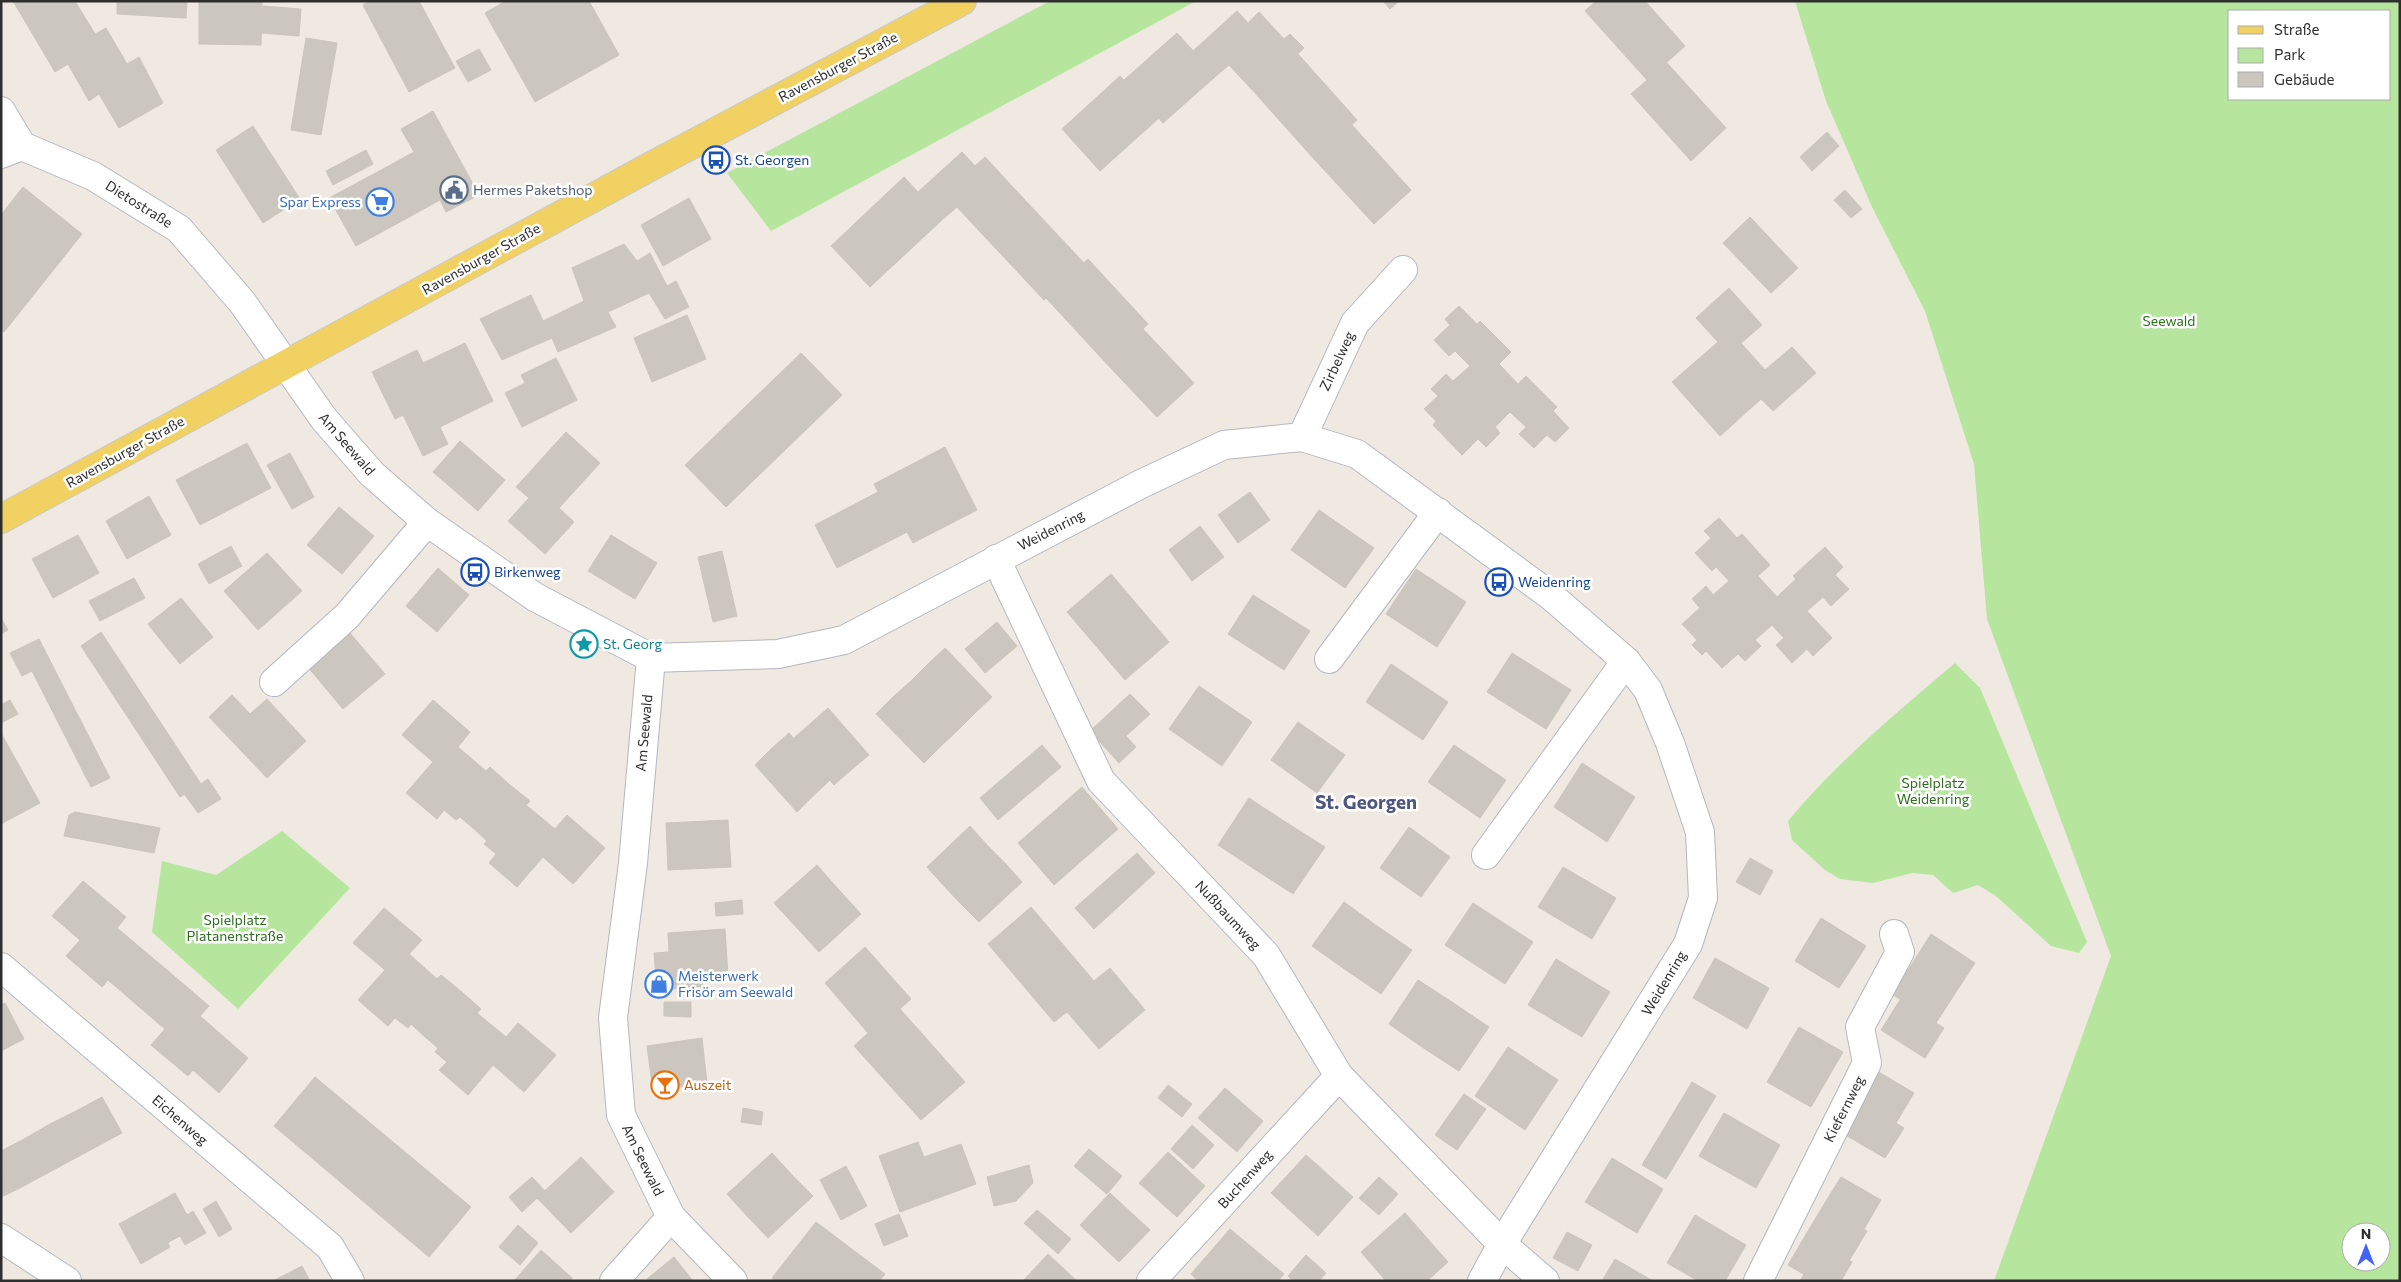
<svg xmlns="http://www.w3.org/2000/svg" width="2401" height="1282" font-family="Commissioner,sans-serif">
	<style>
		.green { fill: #b6e59e; fill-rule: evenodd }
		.building { fill: #cbc7bf; stroke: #cbc5ba }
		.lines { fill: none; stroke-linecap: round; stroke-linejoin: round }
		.minor-casing { stroke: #b4b7c1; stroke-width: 30 }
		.major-casing { stroke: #c9c9c9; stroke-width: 30 }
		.minor { stroke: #fff; stroke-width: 28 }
		.major { stroke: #f2d163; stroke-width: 28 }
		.labels { text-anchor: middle; stroke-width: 5; stroke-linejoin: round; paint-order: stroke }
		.street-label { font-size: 14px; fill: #2e2e2e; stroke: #fff }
		.transit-label { font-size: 14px; fill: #164399; stroke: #fff; text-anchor: start }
		.service-label { font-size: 14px; fill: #4e5e75; stroke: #fff; text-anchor: start }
		.shop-label { font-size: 14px; fill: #366cbe; stroke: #fff; text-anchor: end }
		.park-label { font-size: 14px; fill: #2c6e1b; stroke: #fff }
		.culture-label { font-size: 14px; fill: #0d838f; stroke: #fff; text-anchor: start }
		.food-label { font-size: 14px; fill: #c56008; stroke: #fff; text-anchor: start }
		.district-label { font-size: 19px; font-weight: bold; fill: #4d5680; stroke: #fff }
	</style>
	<rect width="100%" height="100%" fill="#efe9e1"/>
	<!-- green -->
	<g class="green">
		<polygon points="1050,1 1196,1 771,231 727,173"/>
		<path d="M1795,1H2400V1281H1994L2111,956L1987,619L1974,464L1925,311L1872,207L1826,101ZM2230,11H2390V99H2230ZM2351,1232H2381V1262H2351Z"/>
		<path d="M1955,663L1980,688L2087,942L2079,953L2051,946L1996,896L1978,885L1953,893L1933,875L1912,873L1873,883L1840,879L1825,870L1792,840L1788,821C1838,761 1895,714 1955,663Z"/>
		<polygon points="282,831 350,888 238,1009 152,932 162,861 216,875"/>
	</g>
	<!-- building -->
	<g class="building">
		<polygon points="13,1 75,1 95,34 83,41 89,51 55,72"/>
		<polygon points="117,1 187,1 186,18 117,14"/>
		<polygon points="199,1 262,1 261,45 199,44"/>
		<polygon points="370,1 419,1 455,68 409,92 363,5"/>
		<polygon points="506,1 589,1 619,55 535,102 485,13"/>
		<polygon points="1383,1 1399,1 1390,9"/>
		<polygon points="1596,1 1645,1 1685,46 1647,80 1585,11"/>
		<polygon points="263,6 301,9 299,36 261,33"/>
		<polygon points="1237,11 1248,23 1259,12 1284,39 1290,34 1304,48 1255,93 1229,65 1216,76 1193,51"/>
		<polygon points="106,28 127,64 139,57 163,103 119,128 99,94 89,101 68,64 89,51 83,41"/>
		<polygon points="1177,33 1216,76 1163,123 1124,80"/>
		<polygon points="306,38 337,43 321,135 291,130"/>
		<polygon points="479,49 491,70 468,82 456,61"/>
		<polygon points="1298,54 1357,120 1314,159 1255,93"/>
		<polygon points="1667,63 1726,128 1691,161 1631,94"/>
		<polygon points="1120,76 1159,118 1100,171 1062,129"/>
		<polygon points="433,111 479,195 446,212 440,200 411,216 385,168 414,152 401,129"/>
		<polygon points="1352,125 1411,190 1374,224 1314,159"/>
		<polygon points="253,126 300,199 263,223 216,150"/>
		<polygon points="1827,132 1839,146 1812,171 1800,157"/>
		<polygon points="366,150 373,164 333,185 326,171"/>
		<polygon points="962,152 975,166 985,157 1024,199 984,236 957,207 943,219 918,192"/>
		<polygon points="385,168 411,216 356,246 329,198"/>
		<polygon points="904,177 943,219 870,287 831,246"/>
		<polygon points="23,187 82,234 4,332 1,330 1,215"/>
		<polygon points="1845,190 1862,209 1851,218 1834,200"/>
		<polygon points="689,198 711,239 663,266 641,225"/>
		<polygon points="1024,199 1084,263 1044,300 984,236"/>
		<polygon points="1750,217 1798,268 1771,293 1723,243"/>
		<polygon points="624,244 637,261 650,253 667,286 676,281 689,307 665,319 649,293 608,312 616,327 558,352 552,338 502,360 480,319 531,295 543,321 584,301 572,268"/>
		<polygon points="1088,259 1148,324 1106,363 1046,298"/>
		<polygon points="1729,288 1762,325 1741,343 1765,370 1792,347 1816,373 1773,411 1761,399 1720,436 1672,382 1718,342 1696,318"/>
		<polygon points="1459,306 1477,324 1480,321 1511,352 1499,364 1518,384 1526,376 1557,407 1553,411 1569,428 1555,442 1547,435 1534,448 1519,434 1526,427 1510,412 1495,427 1500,433 1486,447 1478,439 1462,455 1433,425 1436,421 1424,409 1438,396 1431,389 1446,374 1453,381 1470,366 1455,351 1449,356 1434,340 1450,325 1445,319"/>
		<polygon points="687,315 706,359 652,382 634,338"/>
		<polygon points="1142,328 1194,383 1157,417 1106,363"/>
		<polygon points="465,343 493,401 440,427 448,444 423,456 403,415 395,419 372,372 417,350 423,363"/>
		<polygon points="801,353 842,395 726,507 685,465"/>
		<polygon points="556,358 577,400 522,427 505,393 525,383 521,375"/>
		<polygon points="566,432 600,463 559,508 574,522 545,554 508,521 529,498 516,487"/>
		<polygon points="460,441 505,480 478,511 433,472"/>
		<polygon points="247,443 271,488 200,525 176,480"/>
		<polygon points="945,447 977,510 913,543 907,532 837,568 815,525 878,492 874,484"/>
		<polygon points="290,453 314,497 292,509 267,465"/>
		<polygon points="1250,492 1270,520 1238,543 1218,515"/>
		<polygon points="149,496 171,535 127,559 106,521"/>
		<polygon points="339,507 374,536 342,574 307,545"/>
		<polygon points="1319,510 1374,548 1345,588 1291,550"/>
		<polygon points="1719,518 1737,538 1742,534 1770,565 1758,576 1777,597 1796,579 1793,576 1825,547 1843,567 1835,575 1849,589 1831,606 1823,597 1807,611 1832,638 1813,656 1807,649 1792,663 1776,645 1784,638 1772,625 1755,640 1761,646 1745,661 1738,654 1722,668 1706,651 1702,655 1692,645 1697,640 1682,624 1700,608 1692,599 1706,586 1713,595 1729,581 1716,567 1712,571 1695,553 1711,538 1704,531"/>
		<polygon points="1200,526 1224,557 1192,581 1169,550"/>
		<polygon points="78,535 99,573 53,598 32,559"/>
		<polygon points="611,535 657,563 635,599 588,571"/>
		<polygon points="231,546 242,566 209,584 198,564"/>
		<polygon points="722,551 737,616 713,622 698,557"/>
		<polygon points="267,553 302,591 258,630 224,591"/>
		<polygon points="438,568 469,595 437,632 406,606"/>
		<polygon points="1416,569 1466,602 1437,647 1386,614"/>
		<polygon points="1111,574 1169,642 1125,680 1067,612"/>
		<polygon points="134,578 145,598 100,621 89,601"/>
		<polygon points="1253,595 1310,631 1284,670 1228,634"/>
		<polygon points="181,598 213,637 180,664 148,624"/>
		<polygon points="1,618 8,630 1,634"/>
		<polygon points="997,622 1017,646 985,673 965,649"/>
		<polygon points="101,632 201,784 180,797 81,646"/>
		<polygon points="349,632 385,674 343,709 307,666"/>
		<polygon points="39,639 110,778 91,787 32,671 22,676 10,653"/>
		<polygon points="945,648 992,697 975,713 928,664"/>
		<polygon points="1512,653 1571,690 1546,729 1487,692"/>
		<polygon points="928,664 975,713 958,730 911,681"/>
		<polygon points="1391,664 1448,702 1423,740 1366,702"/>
		<polygon points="911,681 958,730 941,746 893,697"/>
		<polygon points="1199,686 1252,722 1222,766 1169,729"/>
		<polygon points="1130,694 1150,714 1126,736 1136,747 1119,763 1090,731"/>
		<polygon points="232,695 250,714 267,699 306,741 267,778 209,717"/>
		<polygon points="893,697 941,746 924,763 876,714"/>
		<polygon points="10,700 18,714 1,723 1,705"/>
		<polygon points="433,700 470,732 458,747 486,771 490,767 510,785 473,828 460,817 456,820 444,810 437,819 406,793 433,762 402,735"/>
		<polygon points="828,708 869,755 851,770 811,723"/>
		<polygon points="1298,722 1345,755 1317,793 1271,760"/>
		<polygon points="811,723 851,770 834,785 794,738"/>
		<polygon points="1,733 40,803 1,824"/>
		<polygon points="789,733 830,780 813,796 771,749"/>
		<polygon points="1042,745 1061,767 998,820 980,798"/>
		<polygon points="1454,745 1506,780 1480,818 1428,782"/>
		<polygon points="771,749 813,796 797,812 755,765"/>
		<polygon points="1582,763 1635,797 1607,842 1554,807"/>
		<polygon points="208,779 221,799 198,813 185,795"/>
		<polygon points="510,785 530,801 526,805 555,829 567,815 605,848 573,884 543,857 517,887 489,863 496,854 484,844 487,841 473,828"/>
		<polygon points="1082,787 1118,829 1054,885 1018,843"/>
		<polygon points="1249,798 1287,823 1256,870 1218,845"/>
		<polygon points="75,812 160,828 154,853 64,836 69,815"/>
		<polygon points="728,820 731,867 668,870 666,823"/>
		<polygon points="1287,823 1325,847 1293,894 1256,870"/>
		<polygon points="970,826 987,845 944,886 927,867"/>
		<polygon points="1409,827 1450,857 1421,897 1380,868"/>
		<polygon points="987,845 1005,863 961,904 944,886"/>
		<polygon points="1137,853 1155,873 1094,929 1075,908"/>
		<polygon points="1750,858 1773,871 1760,895 1736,882"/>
		<polygon points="1005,863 1022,882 979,922 961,904"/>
		<polygon points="817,865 839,890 797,928 774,903"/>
		<polygon points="1563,867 1616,898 1592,939 1538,907"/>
		<polygon points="83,881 126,917 117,928 167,970 137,1005 108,980 102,987 66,956 80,940 52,916"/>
		<polygon points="839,890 861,914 819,952 797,928"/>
		<polygon points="742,900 743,914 716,916 715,903"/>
		<polygon points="1344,902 1377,926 1346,970 1312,946"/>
		<polygon points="1473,903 1533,942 1505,984 1445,945"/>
		<polygon points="1031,907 1094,981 1110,968 1145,1010 1099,1049 1067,1012 1054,1022 988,944"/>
		<polygon points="384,908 422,940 409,954 437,979 441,975 462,992 424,1036 411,1024 408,1028 395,1018 388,1026 358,1000 385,970 353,943"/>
		<polygon points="1821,918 1866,946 1839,988 1795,961"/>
		<polygon points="1377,926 1412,950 1381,994 1346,970"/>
		<polygon points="725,929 728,976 702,978 703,987 657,990 654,953 669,952 668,933"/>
		<polygon points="1931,934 1975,963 1956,992 1912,964"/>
		<polygon points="865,947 911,999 900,1009 965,1082 921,1120 854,1046 868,1033 825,983"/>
		<polygon points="1715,958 1769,988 1747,1029 1693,998"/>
		<polygon points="1556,959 1610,992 1582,1037 1528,1005"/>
		<polygon points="1912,964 1956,992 1936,1023 1892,994"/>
		<polygon points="167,970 209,1006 200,1016 248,1058 219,1093 193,1070 188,1076 151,1045 165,1029 137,1005"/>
		<polygon points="1418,980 1452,1002 1422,1047 1389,1024"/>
		<polygon points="462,992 481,1009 477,1013 506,1037 518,1023 556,1055 524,1092 493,1065 468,1095 439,1070 447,1062 435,1052 438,1048 424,1036"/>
		<polygon points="1900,1000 1944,1028 1925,1058 1881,1030"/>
		<polygon points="664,1002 691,1002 691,1017 664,1016"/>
		<polygon points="1452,1002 1489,1027 1459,1071 1422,1047"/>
		<polygon points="5,1003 24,1039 1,1051 1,1005"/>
		<polygon points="1799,1027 1843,1052 1811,1107 1767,1082"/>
		<polygon points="702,1038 707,1083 653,1091 647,1046"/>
		<polygon points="1508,1047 1558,1080 1525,1130 1475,1096"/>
		<polygon points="1872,1068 1914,1093 1896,1123 1854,1099"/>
		<polygon points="315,1077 471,1207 429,1257 274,1126"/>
		<polygon points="1692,1082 1716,1096 1666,1179 1642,1165"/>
		<polygon points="1168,1085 1192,1104 1182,1117 1158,1098"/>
		<polygon points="1225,1088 1263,1121 1237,1152 1198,1118"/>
		<polygon points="1464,1094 1486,1109 1457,1150 1435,1135"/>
		<polygon points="102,1097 122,1133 96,1147 76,1111"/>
		<polygon points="1860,1102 1904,1128 1885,1158 1842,1133"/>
		<polygon points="743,1108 763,1112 761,1125 741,1122"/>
		<polygon points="76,1111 96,1147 70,1161 50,1124"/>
		<polygon points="1724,1113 1780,1145 1756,1188 1699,1156"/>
		<polygon points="50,1124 70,1161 44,1175 24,1139"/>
		<polygon points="1192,1125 1214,1145 1193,1169 1171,1149"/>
		<polygon points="24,1139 44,1175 18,1189 1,1158 1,1151"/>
		<polygon points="918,1142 924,1157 961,1144 976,1184 900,1212 879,1156"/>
		<polygon points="1089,1149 1122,1176 1107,1194 1074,1166"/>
		<polygon points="1168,1152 1205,1186 1177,1217 1139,1183"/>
		<polygon points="772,1153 793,1176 748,1217 727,1194"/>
		<polygon points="1306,1155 1353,1197 1318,1236 1271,1193"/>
		<polygon points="581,1157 614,1192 571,1233 537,1198"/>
		<polygon points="1,1158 18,1189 1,1197"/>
		<polygon points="1612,1158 1663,1189 1637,1233 1585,1202"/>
		<polygon points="1029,1165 1033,1183 1016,1201 994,1206 987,1177"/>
		<polygon points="846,1166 867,1206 841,1220 820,1180"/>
		<polygon points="793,1176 813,1196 768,1238 748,1217"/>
		<polygon points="532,1177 545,1191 522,1212 509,1197"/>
		<polygon points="1379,1177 1398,1194 1379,1215 1359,1198"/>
		<polygon points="1841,1177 1881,1200 1864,1229 1823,1206"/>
		<polygon points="175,1193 187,1215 193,1211 206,1233 185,1245 180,1236 167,1243 148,1208"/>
		<polygon points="1110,1193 1150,1230 1119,1262 1080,1225"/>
		<polygon points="216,1201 232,1229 219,1237 203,1209"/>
		<polygon points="1823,1206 1867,1231 1849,1261 1805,1236"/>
		<polygon points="148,1208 170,1247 141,1264 119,1224"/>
		<polygon points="1037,1210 1071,1239 1058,1254 1024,1223"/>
		<polygon points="1405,1213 1448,1262 1427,1281 1386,1281 1361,1252"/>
		<polygon points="899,1214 908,1236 884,1246 875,1224"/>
		<polygon points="1695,1215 1746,1245 1725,1281 1698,1281 1667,1263"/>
		<polygon points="816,1222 885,1274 879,1281 776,1281 772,1278"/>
		<polygon points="518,1225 538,1243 520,1265 499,1247"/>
		<polygon points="1230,1229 1284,1274 1278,1281 1198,1281 1191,1274"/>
		<polygon points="1567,1232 1592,1245 1578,1271 1553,1258"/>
		<polygon points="1805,1236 1852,1262 1841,1281 1815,1281 1788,1265"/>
		<polygon points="541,1250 572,1278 570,1281 514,1281"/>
		<polygon points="1048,1254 1077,1281 1023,1281"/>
		<polygon points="1306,1255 1326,1273 1319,1281 1293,1281 1288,1276"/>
		<polygon points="674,1257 693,1281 648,1281 647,1279"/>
		<polygon points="1615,1259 1653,1281 1602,1281"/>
		<polygon points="302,1266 310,1281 273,1281"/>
		<polygon points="1804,1274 1815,1281 1800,1281"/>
	</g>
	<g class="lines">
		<!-- minor casing -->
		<g class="minor-casing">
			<g id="minor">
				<polyline points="1,111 22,146"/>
				<polyline points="1,154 22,146 93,176 179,229 242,302 324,419 372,474 427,522 535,597 651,658 778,654 844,640 1141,484 1224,445 1302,437 1357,454 1551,596 1626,661 1648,690 1670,743 1700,832 1703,898 1688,944 1502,1244 1482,1281"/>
				<polyline points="1302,437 1355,323 1403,270"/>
				<polyline points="996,559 1101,781 1266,955 1339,1076 1502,1244 1545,1281"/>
				<polyline points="651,658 633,863 613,1018 621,1115 671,1217 733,1281"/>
				<polyline points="1329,659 1438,512"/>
				<polyline points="274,682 347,616 427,522"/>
				<polyline points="1486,855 1626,661"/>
				<polyline points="1,967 330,1247 350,1281"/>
				<polyline points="1,1238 67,1281"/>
				<polyline points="614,1281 671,1217"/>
				<polyline points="1151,1281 1339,1076"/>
				<polyline points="1758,1281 1867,1063 1860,1027 1900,952 1894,934"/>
			</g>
		</g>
		<!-- major casing -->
		<g class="major-casing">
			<polyline id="major" points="1,519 657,163 962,1"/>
		</g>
		<!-- minor -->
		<use href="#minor" class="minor"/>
		<!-- major -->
		<use href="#major" class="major"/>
	</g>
	<!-- icons -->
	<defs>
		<g id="bus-ring" transform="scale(1.4375)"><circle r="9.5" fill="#fff" stroke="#1a4fb4" stroke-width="1.5"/><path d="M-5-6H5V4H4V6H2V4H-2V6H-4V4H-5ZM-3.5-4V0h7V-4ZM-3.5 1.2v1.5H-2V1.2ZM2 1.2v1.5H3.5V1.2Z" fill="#1a4fb4"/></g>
		<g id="civic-ring" transform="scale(1.4375)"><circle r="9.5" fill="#fff" stroke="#5c6f8a" stroke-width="1.5"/><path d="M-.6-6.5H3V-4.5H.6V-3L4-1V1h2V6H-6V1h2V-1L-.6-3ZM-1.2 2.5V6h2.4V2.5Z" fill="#5c6f8a"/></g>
		<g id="supermarket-ring" transform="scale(1.4375)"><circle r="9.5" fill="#fff" stroke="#3f7fe0" stroke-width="1.5"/><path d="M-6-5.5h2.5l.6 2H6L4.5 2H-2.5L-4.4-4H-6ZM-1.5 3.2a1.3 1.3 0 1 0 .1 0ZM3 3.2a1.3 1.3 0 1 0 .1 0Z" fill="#3f7fe0"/></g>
		<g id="sight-ring" transform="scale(1.4375)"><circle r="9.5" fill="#fff" stroke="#0f9aa8" stroke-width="1.5"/><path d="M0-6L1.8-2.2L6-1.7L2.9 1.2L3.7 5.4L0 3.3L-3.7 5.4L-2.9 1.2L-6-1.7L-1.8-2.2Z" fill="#0f9aa8"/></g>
		<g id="shop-ring" transform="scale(1.4375)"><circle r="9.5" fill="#fff" stroke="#3f7fe0" stroke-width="1.5"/><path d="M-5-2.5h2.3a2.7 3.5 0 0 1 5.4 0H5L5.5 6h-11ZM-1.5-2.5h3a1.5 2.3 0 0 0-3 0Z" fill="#3f7fe0"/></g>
		<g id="bar-ring" transform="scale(1.4375)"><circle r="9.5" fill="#fff" stroke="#e8710a" stroke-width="1.5"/><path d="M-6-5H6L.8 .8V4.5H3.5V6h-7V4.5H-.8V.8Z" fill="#e8710a"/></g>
	</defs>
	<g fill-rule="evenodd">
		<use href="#bus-ring" x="716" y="160"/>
		<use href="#civic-ring" x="454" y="190"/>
		<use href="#supermarket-ring" x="380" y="202"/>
		<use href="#bus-ring" x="475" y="572"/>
		<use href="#bus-ring" x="1499" y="582"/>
		<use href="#sight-ring" x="584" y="644"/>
		<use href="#shop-ring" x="659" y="984"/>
		<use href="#bar-ring" x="665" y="1085"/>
	</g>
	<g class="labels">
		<!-- street labels -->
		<g class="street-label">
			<text transform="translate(838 67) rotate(-28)" y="5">Ravensburger Straße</text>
			<text transform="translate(139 204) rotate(32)" y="5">Dietostraße</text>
			<text transform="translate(481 259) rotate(-29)" y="5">Ravensburger Straße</text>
			<text transform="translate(1337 361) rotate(-65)" y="5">Zirbelweg</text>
			<text transform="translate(347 444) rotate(49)" y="5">Am Seewald</text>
			<text transform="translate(125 452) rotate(-29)" y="5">Ravensburger Straße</text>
			<text transform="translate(1051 530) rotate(-27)" y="5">Weidenring</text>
			<text transform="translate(644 733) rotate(-85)" y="5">Am Seewald</text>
			<text transform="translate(1228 915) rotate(47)" y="5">Nußbaumweg</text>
			<text transform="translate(1664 983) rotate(-59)" y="5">Weidenring</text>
			<text transform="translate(1844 1109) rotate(-63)" y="5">Kiefernweg</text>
			<text transform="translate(180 1120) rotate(41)" y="5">Eichenweg</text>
			<text transform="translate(643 1160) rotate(64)" y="5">Am Seewald</text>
			<text transform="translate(1245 1179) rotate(-48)" y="5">Buchenweg</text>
		</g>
		<!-- transit labels -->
		<g class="transit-label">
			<text x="735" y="165">St. Georgen</text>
			<text x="494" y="577">Birkenweg</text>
			<text x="1518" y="587">Weidenring</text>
		</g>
		<!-- service labels -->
		<g class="service-label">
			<text x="473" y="195">Hermes Paketshop</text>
		</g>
		<!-- shop labels -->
		<g class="shop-label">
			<text x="361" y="207">Spar Express</text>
			<text x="678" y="981" text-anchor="start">Meisterwerk<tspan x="678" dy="16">Frisör am Seewald</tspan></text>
		</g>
		<!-- park labels -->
		<g class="park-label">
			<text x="2169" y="326">Seewald</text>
			<text x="1933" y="788">Spielplatz<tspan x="1933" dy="16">Weidenring</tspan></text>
			<text x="235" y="925">Spielplatz<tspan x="235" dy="16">Platanenstraße</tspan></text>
		</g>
		<!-- culture labels -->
		<g class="culture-label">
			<text x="603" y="649">St. Georg</text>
		</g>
		<!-- food labels -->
		<g class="food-label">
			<text x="684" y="1090">Auszeit</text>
		</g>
		<!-- district labels -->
		<g class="district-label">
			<text x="1366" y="809">St. Georgen</text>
		</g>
	</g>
	<!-- border -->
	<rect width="2401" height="1282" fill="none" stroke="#2e2e2e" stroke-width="5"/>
	<!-- legend -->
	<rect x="2228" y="10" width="162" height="90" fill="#ffffff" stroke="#ababab"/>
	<rect x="2238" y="26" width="25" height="8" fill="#f2d163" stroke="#ababab"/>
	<text x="2274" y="35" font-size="15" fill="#2e2e2e">Straße</text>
	<rect x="2238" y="48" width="25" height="15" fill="#b6e59e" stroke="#ababab"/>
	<text x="2274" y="60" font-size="15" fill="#2e2e2e">Park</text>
	<rect x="2238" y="72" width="25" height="15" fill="#cbc7bf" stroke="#ababab"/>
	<text x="2274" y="85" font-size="15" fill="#2e2e2e">Gebäude</text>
	<!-- north arrow -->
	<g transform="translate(2366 1247)"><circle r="24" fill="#ffffff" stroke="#ababab"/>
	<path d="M0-4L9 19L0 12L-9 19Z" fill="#4264fb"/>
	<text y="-8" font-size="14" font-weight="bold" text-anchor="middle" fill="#2e2e2e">N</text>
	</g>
</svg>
